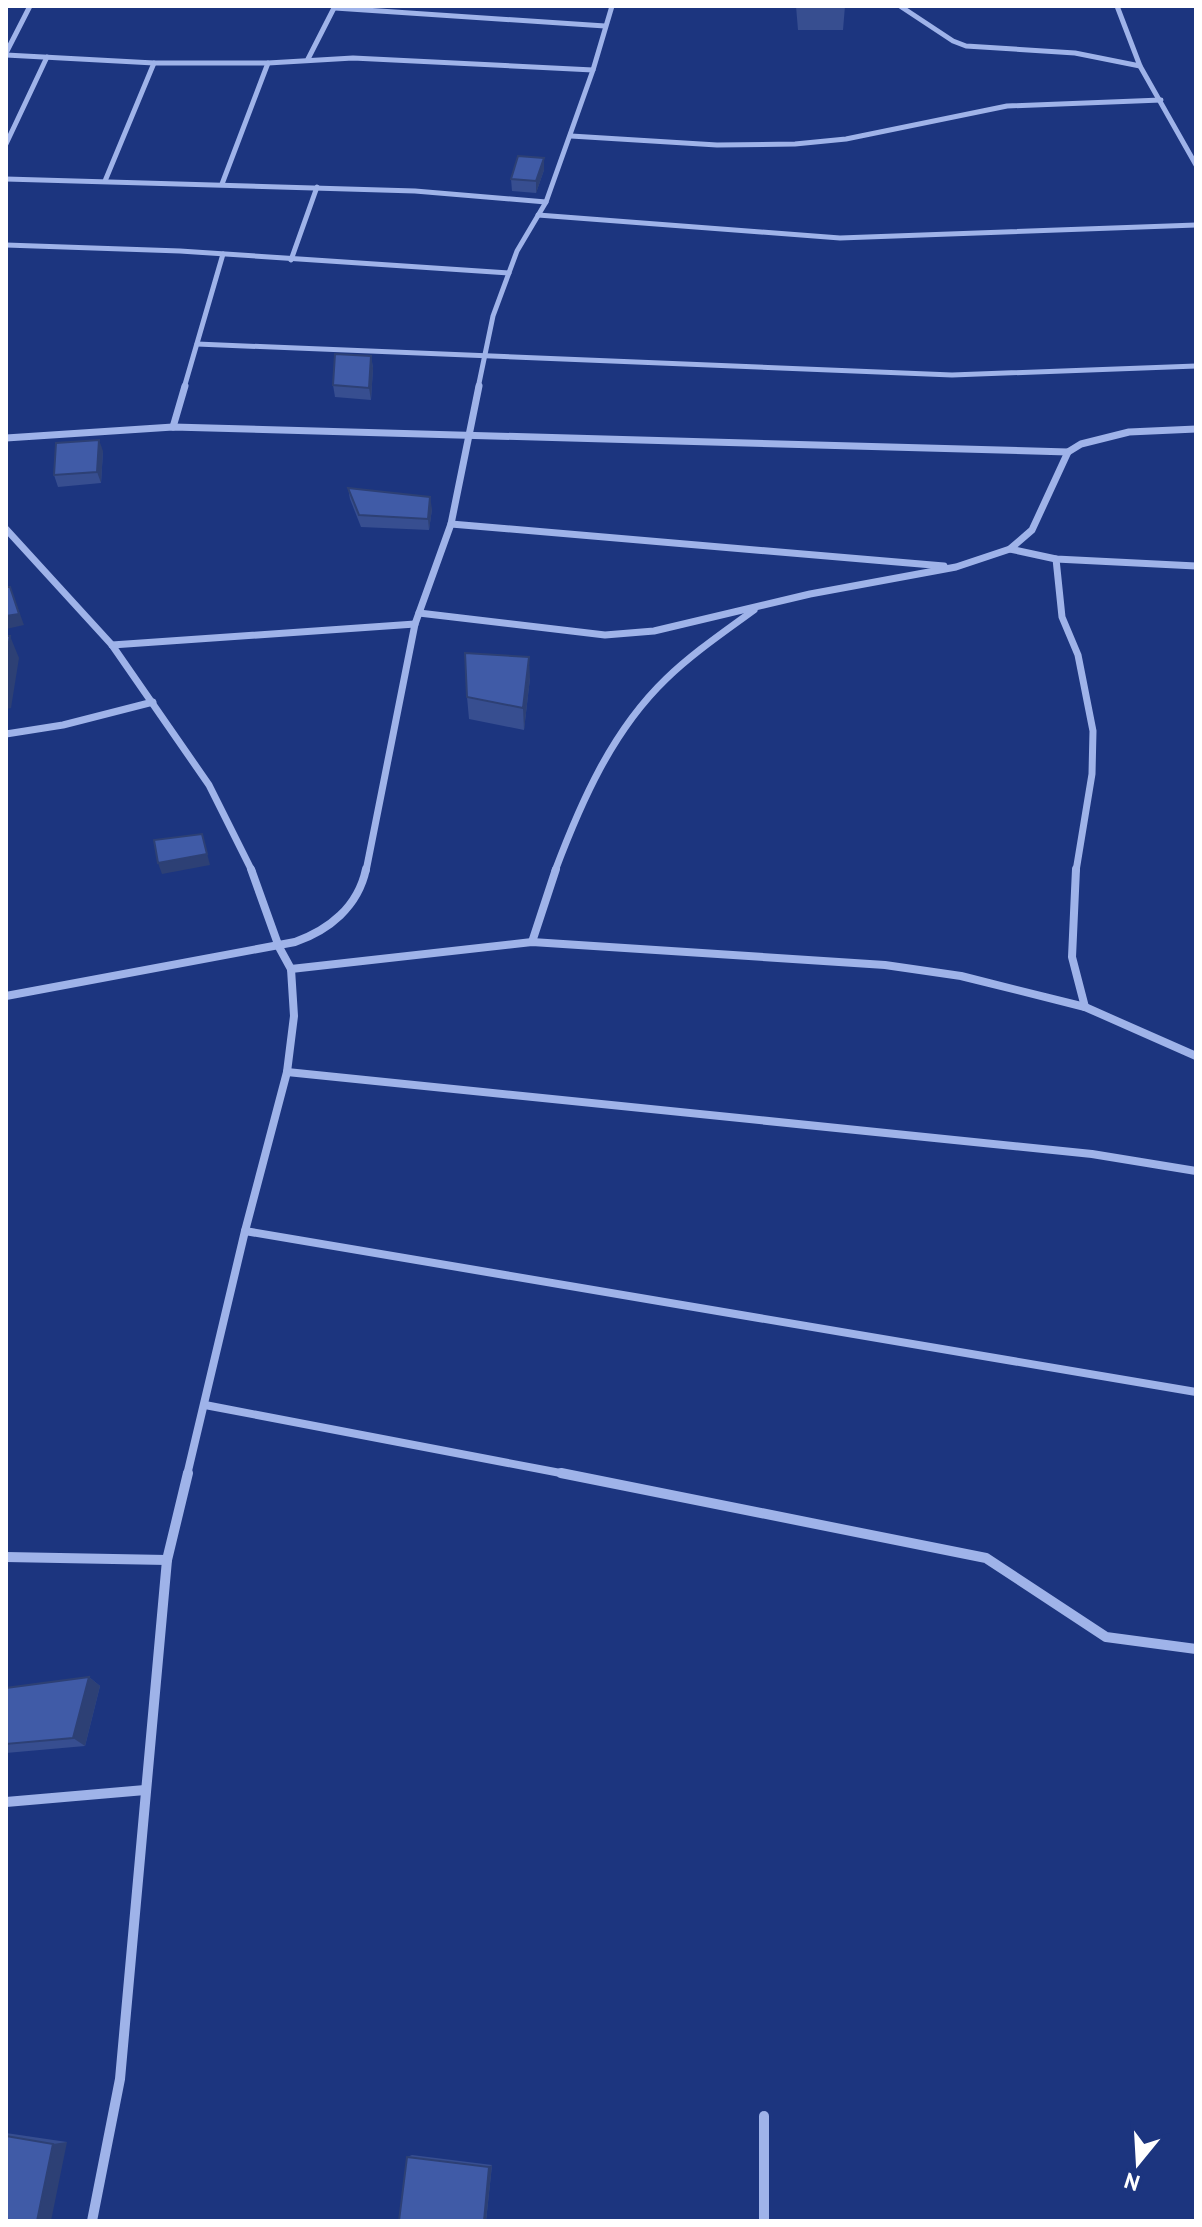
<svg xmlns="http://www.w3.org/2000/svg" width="1202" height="2227" font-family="'PT Sans',sans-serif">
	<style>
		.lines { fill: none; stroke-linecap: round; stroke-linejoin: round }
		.minor-far3 { stroke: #9fb3e9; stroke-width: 5 }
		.minor-far2 { stroke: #9fb3e9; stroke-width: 7 }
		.minor-far1 { stroke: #9fb3e9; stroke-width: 8 }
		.minor { stroke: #9fb3e9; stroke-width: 10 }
		.wall { fill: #374e90 }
		.shaded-wall { fill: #2d4075 }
		.building { fill: #405ba7; stroke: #2d4075; stroke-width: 2 }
	</style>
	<rect width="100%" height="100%" fill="#1c357f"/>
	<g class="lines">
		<!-- minor-far3 -->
		<g class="minor-far3">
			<polyline points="900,6 953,41 966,46 1075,53 1140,66"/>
			<polyline points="1117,6 1140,66 1196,165"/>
			<polyline points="335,8 605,26"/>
			<polyline points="6,53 30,6"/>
			<polyline points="6,55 154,63 268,63 353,58 593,70"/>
			<polyline points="308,59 335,6"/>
			<polyline points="571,136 717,145 795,144 846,139 1007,106 1161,100"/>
			<polyline points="6,144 47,57"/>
			<polyline points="6,179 415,191 546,202"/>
			<polyline points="105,181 154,63"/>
			<polyline points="222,184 268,63"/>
			<polyline points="538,215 840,238 1196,225"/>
			<polyline points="6,245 180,251 509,273"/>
			<polyline points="291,260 317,187"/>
			<polyline points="197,344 952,375 1196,366"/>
			<polyline points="184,388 223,254"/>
			<polyline points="478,388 493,316 517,251 546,202 593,70 612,6"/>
		</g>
		<!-- minor-far2 -->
		<g class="minor-far2">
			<polyline points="173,427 185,386"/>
			<polyline points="6,438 173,427 1068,452"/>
			<polyline points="451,524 944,566"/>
			<polyline points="6,529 112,645 209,785 252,871"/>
			<polyline points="1010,549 1056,559 1196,566"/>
			<polyline points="1056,559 1062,617 1078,655 1093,731 1092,774 1076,871"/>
			<polyline points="419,613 605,635 654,631 810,594 956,567 1010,549 1032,530 1068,452 1081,444 1129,432 1196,429"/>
			<polyline points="112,645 415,624"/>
			<polyline points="6,734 63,725 153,702"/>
			<polyline points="366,871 415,624 451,524 479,386"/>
			<path d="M555,871C581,802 612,731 666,679C693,653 724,632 754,610"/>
		</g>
		<!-- minor-far1 -->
		<g class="minor-far1">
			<polyline points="1076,869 1072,957 1085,1007"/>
			<polyline points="532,942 556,869"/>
			<polyline points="291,969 532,942 885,965 961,976 1085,1007 1196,1056"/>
			<path d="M6,996L295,942C329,930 358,907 366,869"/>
			<polyline points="287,1072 1092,1154 1196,1171"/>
			<polyline points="245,1231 1196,1392"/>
			<polyline points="205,1405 571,1475"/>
			<polyline points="187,1475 245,1231 287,1072 294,1016 291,969 279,947 251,869"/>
		</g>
		<!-- minor -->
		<g class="minor">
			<polyline points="561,1473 986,1558 1106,1637 1196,1649"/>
			<polyline points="6,1557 167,1560"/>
			<polyline points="6,1802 145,1790"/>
			<polyline points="764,2116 764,2221"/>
			<polyline points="92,2221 120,2079 167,1560 188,1473"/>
		</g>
	</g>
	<!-- wall -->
	<g class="wall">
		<polygon points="796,6 845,6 843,30 798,30"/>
		<polygon points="544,158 544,170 536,193 512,191 511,179"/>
		<polygon points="371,356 373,368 371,400 335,397 333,385"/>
		<polygon points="103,451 101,483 58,487 54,475"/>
		<polygon points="348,488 432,509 429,530 361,527 350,499"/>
		<polygon points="530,678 524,730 469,719 467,697"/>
		<polygon points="89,1677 100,1686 85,1746 6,1753 6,1688"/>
		<polygon points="6,2133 67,2142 6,2221"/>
		<polygon points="412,2155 492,2165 486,2221 407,2157"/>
	</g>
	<!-- shaded-wall -->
	<g class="shaded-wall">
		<polygon points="544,158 544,170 536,193 536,181"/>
		<polygon points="371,356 373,368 371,400 369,388"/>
		<polygon points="99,440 103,451 101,483 97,472"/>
		<polygon points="430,497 432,509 429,530 428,519"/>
		<polygon points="10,587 24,625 6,629 6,616"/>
		<polygon points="10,636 19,658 11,708 6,709 6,660"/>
		<polygon points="529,657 530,678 524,730 523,708"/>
		<polygon points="202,834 210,865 162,874 158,863"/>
		<polygon points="89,1677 100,1686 85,1746 73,1738"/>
		<polygon points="67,2142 51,2221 37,2221 53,2144"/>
		<polygon points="492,2165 486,2221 484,2221 489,2167"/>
	</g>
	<!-- building -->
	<g class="building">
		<polygon points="800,6 845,6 846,7 800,7"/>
		<polygon points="518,156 544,158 536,181 511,179"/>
		<polygon points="335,354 371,356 369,388 333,385"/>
		<polygon points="99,440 97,472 54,475 56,443"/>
		<polygon points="348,488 430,497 428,519 359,515"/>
		<polygon points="6,587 10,587 19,614 6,616"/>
		<polygon points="6,636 10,636 6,660"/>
		<polygon points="465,653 529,657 523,708 467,697"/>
		<polygon points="202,834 207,854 158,863 154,840"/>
		<polygon points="89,1677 73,1738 6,1744 6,1688"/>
		<polygon points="6,2136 53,2144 37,2221 6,2221"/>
		<polygon points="407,2157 489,2167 484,2221 399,2221"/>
	</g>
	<!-- border -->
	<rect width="1202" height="2227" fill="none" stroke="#ffffff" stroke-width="16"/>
	<!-- north arrow -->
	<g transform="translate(1138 2163) rotate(198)" stroke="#1c357f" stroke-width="6" paint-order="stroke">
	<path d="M0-6L14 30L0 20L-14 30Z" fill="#ffffff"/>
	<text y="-12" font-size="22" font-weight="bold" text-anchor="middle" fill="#ffffff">N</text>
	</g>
</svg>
